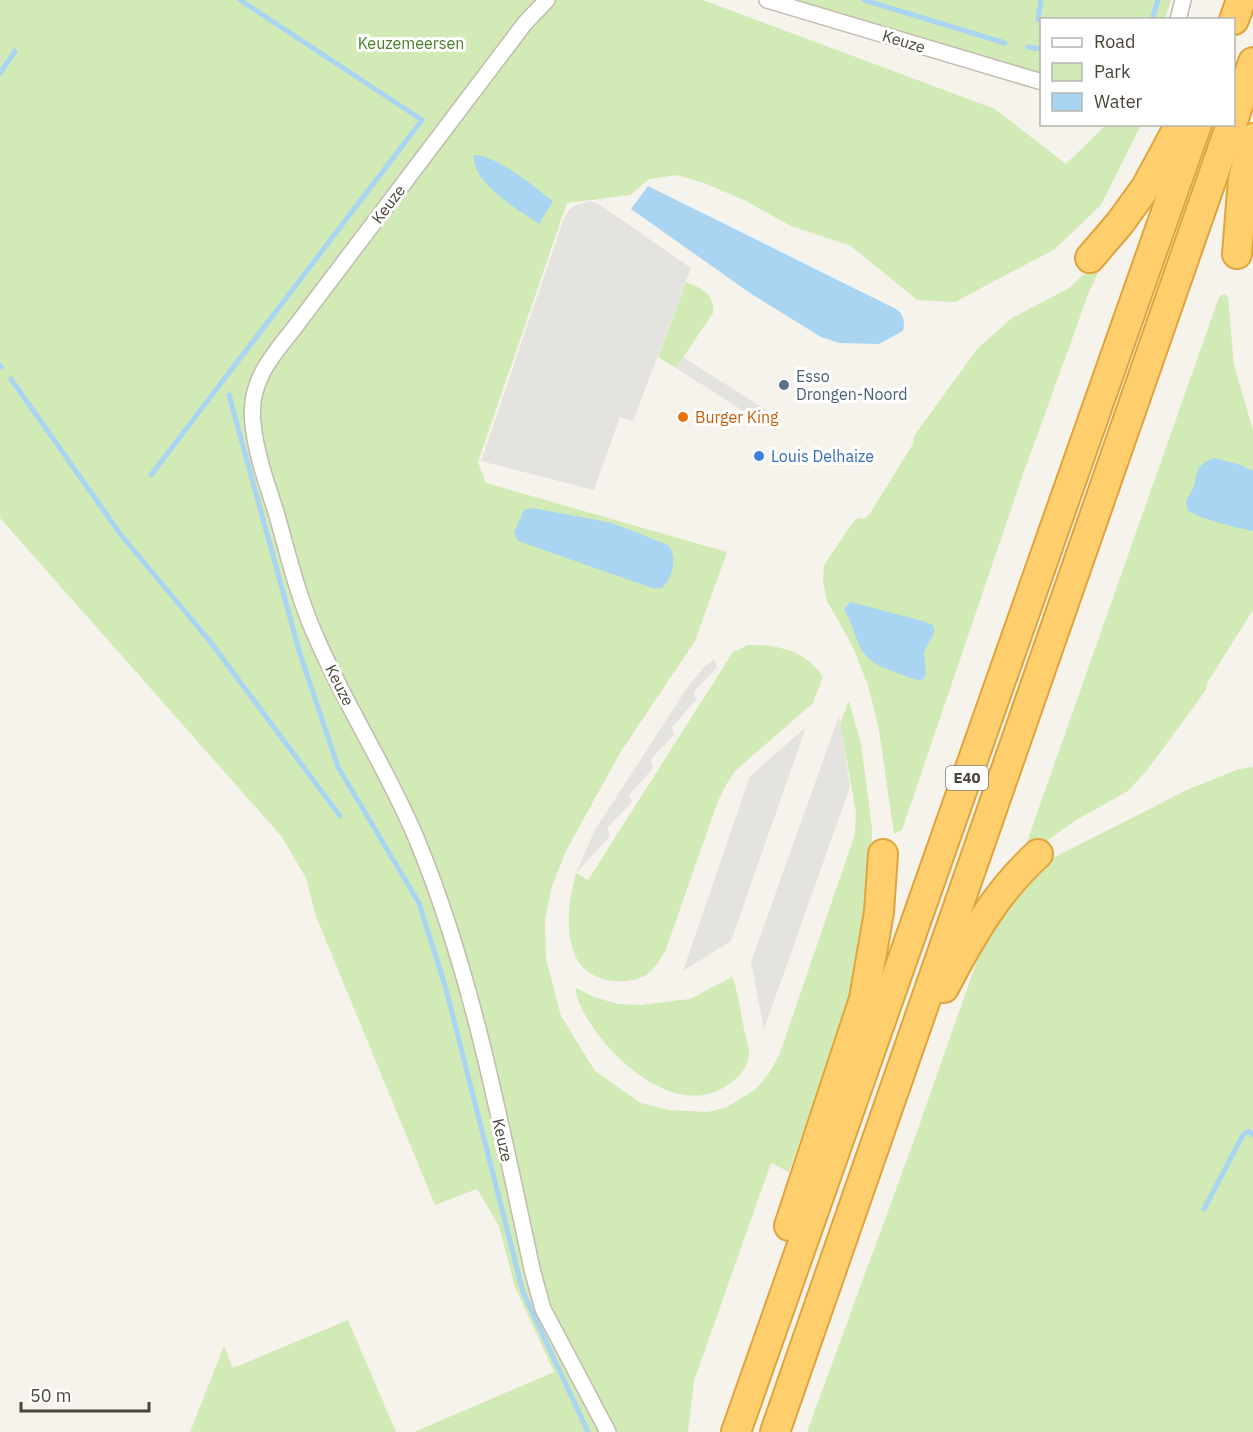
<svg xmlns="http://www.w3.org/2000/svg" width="1253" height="1432" font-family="'IBM Plex Sans',sans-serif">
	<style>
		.green { fill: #d2eab5 }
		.parking { fill: #e5e3e0 }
		.water { fill: #a9d4f2 }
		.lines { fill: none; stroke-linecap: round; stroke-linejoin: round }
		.stream { stroke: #a9d4f2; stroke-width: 5 }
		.street-casing { stroke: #c2bbae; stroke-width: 18 }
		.highway-casing { stroke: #e0a43c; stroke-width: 32 }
		.street { stroke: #fff; stroke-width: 15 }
		.highway { stroke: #ffcf6e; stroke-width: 28 }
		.service-dot { fill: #5c6f8a; stroke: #fff; stroke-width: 2 }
		.food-dot { fill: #e8710a; stroke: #fff; stroke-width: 2 }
		.shop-dot { fill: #3f7fe0; stroke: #fff; stroke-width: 2 }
		.labels { text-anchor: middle; stroke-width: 6; stroke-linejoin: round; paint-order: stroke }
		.shield { fill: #fff; stroke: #817c74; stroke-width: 1.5 }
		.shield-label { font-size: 15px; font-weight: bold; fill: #4b4439 }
		.street-label { font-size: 16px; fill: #4b4439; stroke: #fff }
		.park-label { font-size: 16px; fill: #4a7f2a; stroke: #fff }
		.service-label { font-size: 16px; fill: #4e5e75; stroke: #fff; text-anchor: start }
		.food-label { font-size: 16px; fill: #c56008; stroke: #fff; text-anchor: start }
		.shop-label { font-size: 16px; fill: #366cbe; stroke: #fff; text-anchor: start }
	</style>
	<rect width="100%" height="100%" fill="#f6f3ec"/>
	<!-- green -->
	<g class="green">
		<polygon points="0,0 703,0 995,109 1066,164 1106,125 1141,125 1101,205 1055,249 955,302 917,300 851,246 791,226 744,200 704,183 677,175 649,179 630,195 567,203 478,462 486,483 727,552 695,641 620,753 566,851 552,886 545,919 546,959 561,1016 595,1071 641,1103 669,1110 708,1112 727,1107 756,1089 769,1073 780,1053 855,834 856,812 840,724 849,701 861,744 872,828 871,878 854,989 789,1172 771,1163 694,1381 688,1432 414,1432 554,1372 515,1287 499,1226 477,1189 435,1205 315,914 306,878 282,837 0,518"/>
		<polygon points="798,0 1171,0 1165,19 1042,20 1041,74"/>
		<polygon points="1095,264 1100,268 1089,292 1021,480 902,830 894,834 879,730 868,685 852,645 827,601 823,582 824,565 853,522 858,518 864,519 869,515 913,444 914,436 977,349 1012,318 1069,288"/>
		<path d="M686,282C701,288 715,294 713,313L676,368L658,357Z"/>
		<polygon points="1224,294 1228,297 1234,365 1253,430 1253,610 1207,683 1206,690 1148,769 1128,791 1078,819 1028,854 1023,853 1218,300 1220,296"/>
		<path d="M748,645C777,644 807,651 823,677L813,703L735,771L726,785L718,801L666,949C661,958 655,969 646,975C623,988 585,981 575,955C564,927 569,901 576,873L588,880L733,652Z"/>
		<polygon points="1253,767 1253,1432 807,1432 913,1143 979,955 1006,897 1041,864 1189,789 1239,769"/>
		<path d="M732,977L735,984C739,1001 742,1017 745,1034C746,1039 749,1046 749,1052C749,1066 740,1077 728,1085C679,1118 621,1067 594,1029C587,1018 575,1000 576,988L594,997L618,1004L640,1005L690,999Z"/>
		<polygon points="348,1320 396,1432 190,1432 224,1346 233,1368"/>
	</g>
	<!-- parking -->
	<g class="parking">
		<polygon points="589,201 599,204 691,268 633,421 620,417 594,490 481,461 564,218 569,210 576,205"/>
		<polygon points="683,357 780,419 772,429 676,368"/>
		<polygon points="714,660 717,667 694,692 696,700 672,727 674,735 651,759 653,768 629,795 632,802 607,828 610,836 576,873 595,830 687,688 705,666"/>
		<polygon points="839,716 850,787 764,1029 751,962"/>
		<polygon points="806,727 731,941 683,971 750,776"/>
	</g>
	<!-- water -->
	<g class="water">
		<path d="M474,155C497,155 534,187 553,201L539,224C519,210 471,183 474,155Z"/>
		<path d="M648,186L896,309C904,315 905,321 903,331L879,344L839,343L821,337L750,293L631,209Z"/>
		<path d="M1214,458L1241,465L1253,471V531C1239,528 1199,519 1189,511C1187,509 1186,505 1186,503C1187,497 1194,490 1195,481C1198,467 1200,463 1214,458Z"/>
		<path d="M533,508L612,523L668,545C678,557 673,577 662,588H652L518,541L514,533L524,510Z"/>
		<path d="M850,602L923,621L933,625L935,631L924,652L926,675L922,680C913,680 903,675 895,672C852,657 863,643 844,609Z"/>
	</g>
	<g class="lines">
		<!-- stream -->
		<g class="stream">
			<polyline points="864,0 1005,43"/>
			<polyline points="1038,20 1041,0"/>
			<polyline points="1152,20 1158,0"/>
			<polyline points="1028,47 1042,49"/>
			<polyline points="0,73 15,51"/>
			<polyline points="0,365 1,367"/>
			<polyline points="11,379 121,535 209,640 340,816"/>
			<polyline points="229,395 300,654 338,767 419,903 446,989 523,1292 588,1432"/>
			<polyline points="151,475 422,120 240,0"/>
			<polyline points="1204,1209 1243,1135 1248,1131 1253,1135"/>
		</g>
		<!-- street casing -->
		<g class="street-casing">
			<g id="street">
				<path d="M547,0L525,23L292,331C269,359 248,385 253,424C256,454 267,484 276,512C288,554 298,597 316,637C346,707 388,770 417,840C474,978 501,1128 533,1273L543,1309L608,1432"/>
				<polyline points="767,0 1042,82"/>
				<polyline points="1178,20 1183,0"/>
			</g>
		</g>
		<!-- highway casing -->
		<g class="highway-casing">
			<g id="highway">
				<polyline points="1234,20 1241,0"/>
				<polyline points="1234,118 1253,62"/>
				<polyline points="1237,254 1243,179 1253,138"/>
				<polyline points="1090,258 1120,223 1146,187 1180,124"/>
				<path d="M944,988C970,938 996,892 1038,854"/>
				<polyline points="789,1226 864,999 879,912 883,854"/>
				<polyline points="736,1432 1197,124"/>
				<polyline points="775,1432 1231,124"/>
			</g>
		</g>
		<!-- street -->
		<use href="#street" class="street"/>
		<!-- highway -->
		<use href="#highway" class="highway"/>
	</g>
	<!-- markers -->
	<circle class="service-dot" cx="784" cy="385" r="6"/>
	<circle class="food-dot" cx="683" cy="417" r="6"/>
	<circle class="shop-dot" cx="759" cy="456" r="6"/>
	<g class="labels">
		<!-- shield labels -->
		<rect class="shield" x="946" y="766" width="42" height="24" rx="4.5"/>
		<g class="shield-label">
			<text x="967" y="783">E40</text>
		</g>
		<!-- street labels -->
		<g class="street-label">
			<text transform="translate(904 41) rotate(17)" y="6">Keuze</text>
			<text transform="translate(388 204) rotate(-53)" y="6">Keuze</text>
			<text transform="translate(340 685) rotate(63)" y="6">Keuze</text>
			<text transform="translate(503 1140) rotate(77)" y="6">Keuze</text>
		</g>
		<!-- park labels -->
		<g class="park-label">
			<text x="411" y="49">Keuzemeersen</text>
		</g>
		<!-- service labels -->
		<g class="service-label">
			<text x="796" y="382">Esso<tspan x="796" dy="18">Drongen-Noord</tspan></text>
		</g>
		<!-- food labels -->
		<g class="food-label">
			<text x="695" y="423">Burger King</text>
		</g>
		<!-- shop labels -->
		<g class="shop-label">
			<text x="771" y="462">Louis Delhaize</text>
		</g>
	</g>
	<!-- legend -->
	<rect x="1040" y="18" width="195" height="108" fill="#ffffff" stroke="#b7b4b0" stroke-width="1.5"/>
	<rect x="1052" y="38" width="30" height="9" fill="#ffffff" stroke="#b7b4b0" stroke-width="1.5"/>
	<text x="1094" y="48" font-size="18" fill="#4b4439">Road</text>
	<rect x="1052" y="63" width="30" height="18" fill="#d2eab5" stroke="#b7b4b0" stroke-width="1.5"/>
	<text x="1094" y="78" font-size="18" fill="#4b4439">Park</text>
	<rect x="1052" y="93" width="30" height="18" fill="#a9d4f2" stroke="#b7b4b0" stroke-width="1.5"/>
	<text x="1094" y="108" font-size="18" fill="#4b4439">Water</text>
	<!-- scale -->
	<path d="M21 1402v9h128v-9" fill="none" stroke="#4b4439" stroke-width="3"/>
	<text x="30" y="1402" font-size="18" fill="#4b4439" stroke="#ffffff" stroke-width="4.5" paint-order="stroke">50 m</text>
</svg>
